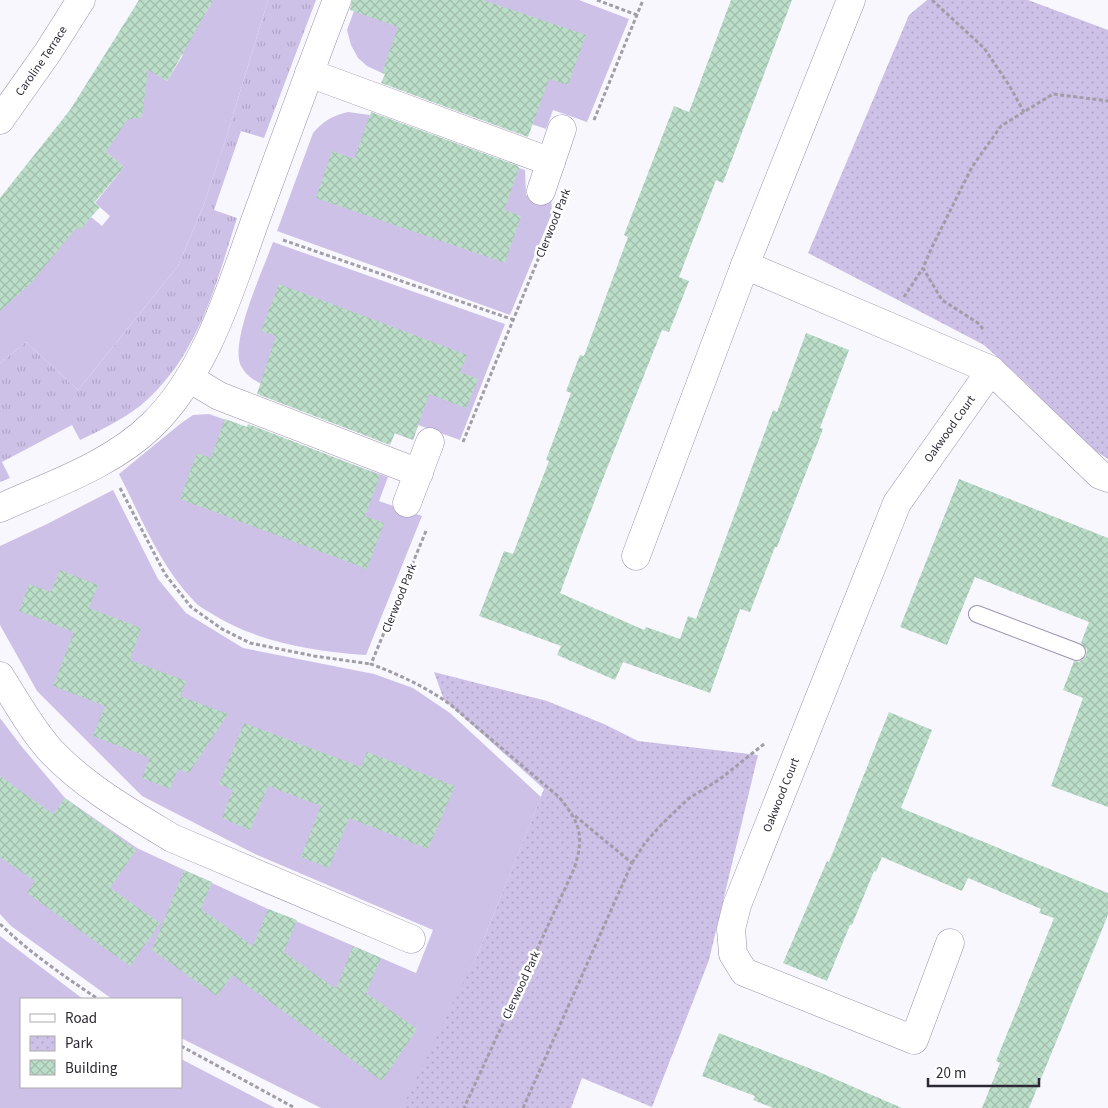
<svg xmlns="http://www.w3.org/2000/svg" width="1108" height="1108" font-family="'Source Sans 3',sans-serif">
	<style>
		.grass { fill: url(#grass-tufts) }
		.park { fill: url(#park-dots) }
		.garden { fill: #cec1e8 }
		.building { fill: url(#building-cross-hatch) }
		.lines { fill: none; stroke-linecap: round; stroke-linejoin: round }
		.service-casing { stroke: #9b91b0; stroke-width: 18 }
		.minor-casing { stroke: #9b91b0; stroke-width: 29 }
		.path { stroke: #a19ea7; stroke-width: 3; stroke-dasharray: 4 2.5; stroke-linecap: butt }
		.service { stroke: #fff; stroke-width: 16 }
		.minor { stroke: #fff; stroke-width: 28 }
		.labels { text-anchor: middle; stroke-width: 5; stroke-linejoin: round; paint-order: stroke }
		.street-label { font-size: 12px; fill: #2c2835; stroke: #fff }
	</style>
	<defs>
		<pattern id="grass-tufts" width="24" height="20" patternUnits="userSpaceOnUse" patternTransform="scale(1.25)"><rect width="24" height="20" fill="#cec1e8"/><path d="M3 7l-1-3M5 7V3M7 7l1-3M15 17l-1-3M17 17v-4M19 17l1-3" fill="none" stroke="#b1a6c8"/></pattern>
		<pattern id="park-dots" width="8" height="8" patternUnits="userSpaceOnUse" patternTransform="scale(1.25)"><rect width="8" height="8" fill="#cec1e8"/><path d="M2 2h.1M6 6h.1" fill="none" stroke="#b1a6c8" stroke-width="1.8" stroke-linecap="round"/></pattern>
		<pattern id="building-cross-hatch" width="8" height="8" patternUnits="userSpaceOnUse" patternTransform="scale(1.25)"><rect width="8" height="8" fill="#bbdec9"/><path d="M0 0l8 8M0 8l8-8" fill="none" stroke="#a1bead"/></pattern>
	</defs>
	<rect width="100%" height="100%" fill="#f9f7fe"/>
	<!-- grass -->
	<path class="grass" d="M268,0H316L264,138L241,131L214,210L237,218C215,287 198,358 140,406C122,420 101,430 80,440L72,425L2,462L10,478L0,482V363L26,342L78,390L178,266L203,207L226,138Z"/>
	<!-- park -->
	<g class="park">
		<polygon points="927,0 1028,0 1108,30 1108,459 1078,440 1028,385 984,345 808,253 909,15"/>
		<polygon points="434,672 547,701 604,724 638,741 758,755 709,960 652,1107 582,1078 571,1108 401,1108 458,990 476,958 544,789 444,700"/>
	</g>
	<!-- garden -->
	<g class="garden">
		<polygon points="138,0 162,0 200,22 211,4 207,0 268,0 226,138 203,207 178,266 78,390 26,342 0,363 0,311 77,227 80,230 91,217 102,226 110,216 95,203 124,167 64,117 141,65 167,81 183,55 161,42 173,22"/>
		<polygon points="358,0 579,0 629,19 587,122 553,110 546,129 382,73 367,66 358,58 351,45 347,30"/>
		<path d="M348,112L370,115L525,170L526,195H551L552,213L510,315L277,231L313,133C323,121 332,116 348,112Z"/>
		<path d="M273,242L505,324L460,440L418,425L413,440L261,384C252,379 246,375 241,366C229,342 264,268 273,242Z"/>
		<path d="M209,414L388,477L379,501L422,516L366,655C312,651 255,642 209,612C204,609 198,606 194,601C160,566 141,517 119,474L180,424L193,415Z"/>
		<polygon points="113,490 158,579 186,613 243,648 374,674 413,688 450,713 541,797 476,958 459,990 402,1108 321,1108 181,1038 181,999 112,999 11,926 0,914 0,718 22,747 65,798 137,848 268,909 416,973 433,930 255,854 142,796 37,691 0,625 0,546 47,524"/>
		<polygon points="0,936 83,999 21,999 21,1087 181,1087 181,1059 275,1108 0,1108"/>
	</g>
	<!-- building -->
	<g class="building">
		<polygon points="139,0 213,0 167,81 148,70 142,117 127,120 106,152 124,167 94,203 100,207 80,230 77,227 31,283 0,311 0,198 70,110"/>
		<polygon points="352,0 483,0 586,35 568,85 549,79 528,137 381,83 385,74 382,73 398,27 350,10"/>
		<polygon points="731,0 792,0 723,183 716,180 679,277 689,281 669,332 662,330 602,481 560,593 644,630 646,627 680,639 688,616 696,619 773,410 777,412 806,333 849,350 820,428 823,429 777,547 775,547 750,612 740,609 710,693 623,662 615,680 557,655 561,646 479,616 504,551 513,554 549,461 546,460 571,393 566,391 580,355 584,356 628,237 624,235 674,106 689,112"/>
		<polygon points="371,112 518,166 519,168 504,210 521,216 505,263 316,198 332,151 354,159"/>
		<polygon points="279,284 467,355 460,372 478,379 466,408 429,394 413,440 395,433 390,445 257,394 276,336 261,331"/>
		<polygon points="225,419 247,427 248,424 380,475 365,516 384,523 367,569 180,499 197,453 211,458"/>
		<polygon points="959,479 1108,538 1108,807 1051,786 1083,698 1063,690 1074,661 1079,662 1086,656 1087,650 1081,643 1089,622 975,577 947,645 900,627"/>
		<polygon points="60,570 98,585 89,608 141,628 130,660 186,681 180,696 228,714 189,773 178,769 170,789 142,778 150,758 93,736 105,706 53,686 74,632 19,611 29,584 51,592"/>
		<polygon points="889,712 932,730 901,808 1108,893 1108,915 1029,1108 982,1108 1000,1063 996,1061 1054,918 1039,913 1041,909 968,878 962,891 882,857 876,872 874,871 852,925 850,925 827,981 783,963 827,861 829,862"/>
		<polygon points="244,723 361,767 367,752 455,786 428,849 349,818 329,868 301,857 321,806 268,786 250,830 222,818 233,790 219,784"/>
		<polygon points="0,776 53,814 65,798 136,850 110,888 160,923 130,966 27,893 35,881 0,857"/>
		<polygon points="184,870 212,882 201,909 253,946 268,909 297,920 284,952 336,989 353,946 381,958 366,993 417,1029 382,1081 232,975 217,996 152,950"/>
		<polygon points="719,1033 819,1072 902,1108 773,1108 753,1100 755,1096 702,1076"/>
	</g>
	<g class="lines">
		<!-- service casing -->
		<g class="service-casing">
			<polyline id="service" points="977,614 1077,652"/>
		</g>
		<!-- minor casing -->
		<g class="minor-casing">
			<g id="minor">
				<polyline points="309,73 551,162"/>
				<path id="s1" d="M0,120L48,52L81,0"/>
				<polyline points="541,191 562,129"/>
				<polyline points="745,265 991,370 1100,475 1108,478"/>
				<polyline points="189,378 219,396 419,473"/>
				<polyline points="407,503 430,442"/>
				<path d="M0,508C51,485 111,465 152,425C209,369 232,283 259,210C285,139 310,70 337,0"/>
				<polyline points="636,556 745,265 851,0"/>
				<path d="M0,676C16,701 31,729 51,751C85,787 131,813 172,838L411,939"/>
				<path id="s2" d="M950,943L914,1040L744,972L733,954L731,929L737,905L897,503L991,370"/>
			</g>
		</g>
		<!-- path -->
		<g class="path">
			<polyline points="597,0 637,15"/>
			<polyline points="932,0 984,48 1009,85 1024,112"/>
			<polyline points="594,120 643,0"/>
			<polyline points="283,240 514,320"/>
			<polyline points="904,297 923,268"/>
			<polyline points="983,329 978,323 942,300 923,268 932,247 972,167 1001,126 1053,94 1108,101"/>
			<polyline points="463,442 553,223"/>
			<polyline points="120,488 165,574 191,607 222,629 250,643 314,656 371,664"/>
			<path d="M426,531L371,664C400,675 426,687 451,705L559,797C580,823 585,836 574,869L464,1108"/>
			<polyline points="632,863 645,843 660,826 688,799 720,779 764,744"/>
			<path d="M0,924C30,953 64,976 98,999"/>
			<polyline points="181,1046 295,1108"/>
			<polyline points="523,1108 632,863 574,815"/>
		</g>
		<!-- service -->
		<use href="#service" class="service"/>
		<!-- minor -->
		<use href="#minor" class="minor"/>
	</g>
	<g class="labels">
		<!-- street labels -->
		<g class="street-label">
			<text dy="4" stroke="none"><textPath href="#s1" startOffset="72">Caroline Terrace</textPath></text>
			<text transform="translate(553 223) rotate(-68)" y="4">Clerwood Park</text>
			<text dy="4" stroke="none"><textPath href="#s2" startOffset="881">Oakwood Court</textPath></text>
			<text transform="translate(399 598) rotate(-68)" y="4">Clerwood Park</text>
			<text dy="4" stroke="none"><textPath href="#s2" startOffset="476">Oakwood Court</textPath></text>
			<text transform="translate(521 985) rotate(-65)" y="4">Clerwood Park</text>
		</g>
	</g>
	<!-- legend -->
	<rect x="20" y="998" width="162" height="90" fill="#ffffff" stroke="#aba9ae"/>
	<rect x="30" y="1014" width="25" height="8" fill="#ffffff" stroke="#aba9ae"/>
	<text x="65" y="1023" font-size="15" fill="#2c2835">Road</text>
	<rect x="30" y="1036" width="25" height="15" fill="url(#park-dots)" stroke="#aba9ae"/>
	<text x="65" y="1048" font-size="15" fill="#2c2835">Park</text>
	<rect x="30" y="1060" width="25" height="15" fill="url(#building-cross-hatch)" stroke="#aba9ae"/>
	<text x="65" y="1073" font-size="15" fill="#2c2835">Building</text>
	<!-- scale -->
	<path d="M928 1078v8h111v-8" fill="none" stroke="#2c2835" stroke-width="2.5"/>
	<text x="936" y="1078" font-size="15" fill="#2c2835" stroke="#ffffff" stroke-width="4" paint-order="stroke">20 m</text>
</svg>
